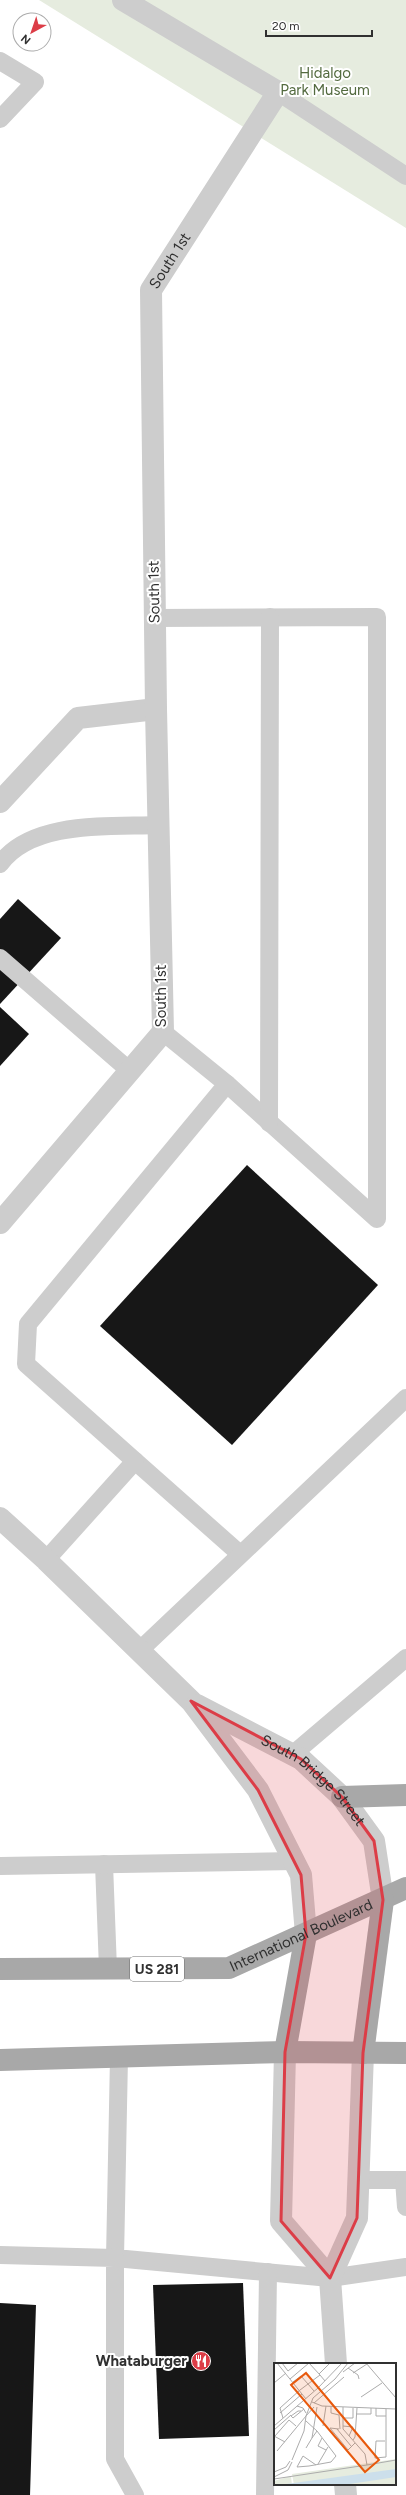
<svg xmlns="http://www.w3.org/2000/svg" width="406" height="2495" font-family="Figtree,sans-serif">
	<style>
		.green { fill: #e6ecdf }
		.building { fill: #171717 }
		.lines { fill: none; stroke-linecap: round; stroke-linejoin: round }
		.lane { stroke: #cdcdcd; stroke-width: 18 }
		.street { stroke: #cdcdcd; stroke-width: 22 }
		.primary { stroke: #a8a8a8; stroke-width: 22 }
		.marked { fill: #dc3d47; fill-opacity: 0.2; stroke: #dc3d47; stroke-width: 3; stroke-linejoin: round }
		.labels { text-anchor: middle; stroke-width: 4; stroke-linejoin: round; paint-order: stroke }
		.shield { fill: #fff; stroke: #6e6e6e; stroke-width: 1 }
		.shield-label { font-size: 14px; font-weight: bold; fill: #303030 }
		.park-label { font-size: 15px; fill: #536a3f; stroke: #fff }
		.street-label { font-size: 15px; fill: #303030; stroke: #fff }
		.poi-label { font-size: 15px; font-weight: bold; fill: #303030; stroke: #fff; text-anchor: end }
		.inset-road { fill: none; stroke: #acacac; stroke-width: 1 }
		.view { fill: #e8590c; fill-opacity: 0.15; stroke: #e8590c; stroke-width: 2 }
		.inset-edge { fill: none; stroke: #303030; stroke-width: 2 }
	</style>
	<rect width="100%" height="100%" fill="#fff"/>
	<!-- green -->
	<polygon class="green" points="39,0 406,0 406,228"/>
	<!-- building -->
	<g class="building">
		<polygon points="18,899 61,938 0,1004 0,919"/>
		<polygon points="0,1007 29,1034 0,1066"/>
		<polygon points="247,1165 378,1285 232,1445 100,1326"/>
		<polygon points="243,2283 249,2436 159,2439 153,2285"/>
		<polygon points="0,2303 36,2305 30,2495 0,2495"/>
	</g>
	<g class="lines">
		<!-- lane -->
		<g class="lane">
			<polyline points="0,61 35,82 0,119"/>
			<polyline points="278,92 406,176"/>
			<polyline points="155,618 377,617 377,1219 227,1084"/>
			<path d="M0,864C32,820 110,827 158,825"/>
			<polyline points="0,958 130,1071"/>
			<polyline points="269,1123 270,617"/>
			<polyline points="135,1461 240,1554"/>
			<polyline points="46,1560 135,1461 26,1364 28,1324 227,1084 163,1032"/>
			<polyline points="140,1650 406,1398"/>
			<polyline points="292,1755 406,1658"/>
			<polyline points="104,1864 108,1969"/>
			<polyline points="0,1866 294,1861"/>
			<polyline points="119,2057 115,2258 330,2278 406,2267"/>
			<polyline points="359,2180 406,2180"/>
			<polyline points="404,2180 406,2207"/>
			<polyline points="0,2255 115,2258 115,2459 135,2495"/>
			<polyline points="265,2495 268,2272"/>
		</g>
		<!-- street -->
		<g class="street">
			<polyline points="0,802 78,718 156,709"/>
			<path id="s1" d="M0,1223L163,1032L156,709L151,290L278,92L123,0"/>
			<polyline points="0,1518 46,1560 191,1701 258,1790 301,1875 306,1934"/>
			<path id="s2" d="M197,1705L301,1759L342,1797L374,1841L383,1900"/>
			<polyline points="285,2052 281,2221 330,2278"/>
			<polyline points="336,2364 330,2278 357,2218 363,2053"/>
			<polyline points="345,2484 346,2495"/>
		</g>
		<!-- primary -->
		<g class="primary">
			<polyline points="342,1797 406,1795"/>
			<path id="s3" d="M0,1969L229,1968L406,1888"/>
			<polyline points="285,2052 306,1934"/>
			<polyline points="363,2053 383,1900"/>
			<polyline points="0,2060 285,2052 406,2053"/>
		</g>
	</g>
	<!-- marked area -->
	<path class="marked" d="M191,1701L301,1759L342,1797L374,1841L383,1900L363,2053L357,2218L330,2278L281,2221L285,2052L306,1934L301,1875L258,1790Z"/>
	<!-- icons -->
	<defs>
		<g id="restaurant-disc" transform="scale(1)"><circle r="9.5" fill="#dc3d47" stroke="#fff"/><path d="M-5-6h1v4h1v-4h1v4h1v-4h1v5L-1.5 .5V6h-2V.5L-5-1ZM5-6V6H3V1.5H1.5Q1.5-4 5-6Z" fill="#fff"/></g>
	</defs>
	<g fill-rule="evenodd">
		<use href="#restaurant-disc" x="201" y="2361"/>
	</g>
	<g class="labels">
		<!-- shield labels -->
		<rect class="shield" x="130" y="1957" width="54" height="24" rx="3"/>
		<g class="shield-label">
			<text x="157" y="1974">US 281</text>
		</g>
		<!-- park labels -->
		<g class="park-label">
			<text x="325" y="78">Hidalgo<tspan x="325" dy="17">Park Museum</tspan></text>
		</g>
		<!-- street labels -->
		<g class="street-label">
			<text dy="5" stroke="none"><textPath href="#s1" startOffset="1028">South 1st</textPath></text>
			<text transform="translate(154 592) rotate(-91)" y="5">South 1st</text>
			<text transform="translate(161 996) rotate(-90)" y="5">South 1st</text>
			<text dy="5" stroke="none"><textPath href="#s2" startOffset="140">South Bridge Street</textPath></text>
			<text dy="5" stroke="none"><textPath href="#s3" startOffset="308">International Boulevard</textPath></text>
		</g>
		<!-- poi labels -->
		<g class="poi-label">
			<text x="187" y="2366">Whataburger</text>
		</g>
	</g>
	<!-- overview -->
	<g transform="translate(274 2363)">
		<rect width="122" height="122" fill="#fff"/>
		<path d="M122,96V122H20L18,111ZM17,113L18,122H0V118Z" fill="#e6ecdf"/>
		<path d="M122,106V114L69,122H5Z" fill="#ccdfeb"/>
		<path class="inset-road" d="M3,0L32,36M8,0L14,8L24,0M92,0L122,35M74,5L84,12L85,16M69,9L81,0M79,10L93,1M45,11L55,1M16,16L35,0L46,12M19,19L27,13L34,21L46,12L51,18M0,20L12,10M87,34L108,20M38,39L48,43L122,46M40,40L70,14M23,43L29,45L32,50M57,44V50L65,52L66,66M69,44V66L91,91L93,102L122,97M102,45V53H112M27,48H24L17,53L19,55L30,46M6,50L28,31M82,51H97V45M9,55L6,45L26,27L34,21L40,28M69,55H79V45M32,58L43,68L38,75M0,63L44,25L68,0M49,63L52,43M69,63L79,64L75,73M63,66L77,83M65,66L56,65L74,87L81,80M0,67L17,52M0,73L11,79M1,73L15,57L22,63M48,75L44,83L52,87M79,77L81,74L83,45M111,78H102L101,95L112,94V46M32,85L38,75L43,44M3,88L32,53L39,35L61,16L74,0M18,97L30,68L32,53L40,44M44,101L54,84M42,102L29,93L23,104L35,103L57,99L62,93L43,68M0,109L12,104L16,98M0,114L14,107L18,99M0,116L93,102"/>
		<path class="view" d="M32,10L105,97L91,109L17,22Z"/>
		<rect width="122" height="122" class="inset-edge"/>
	</g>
	<!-- north arrow -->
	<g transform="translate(32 32) rotate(220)"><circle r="19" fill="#ffffff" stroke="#acacac"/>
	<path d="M0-3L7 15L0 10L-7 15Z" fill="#dc3d47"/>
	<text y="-6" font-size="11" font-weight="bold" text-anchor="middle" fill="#303030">N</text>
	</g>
	<!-- scale -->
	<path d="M266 30v6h106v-6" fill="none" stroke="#303030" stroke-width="2"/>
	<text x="272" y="30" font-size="12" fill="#303030" stroke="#ffffff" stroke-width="3" paint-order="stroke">20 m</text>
</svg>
